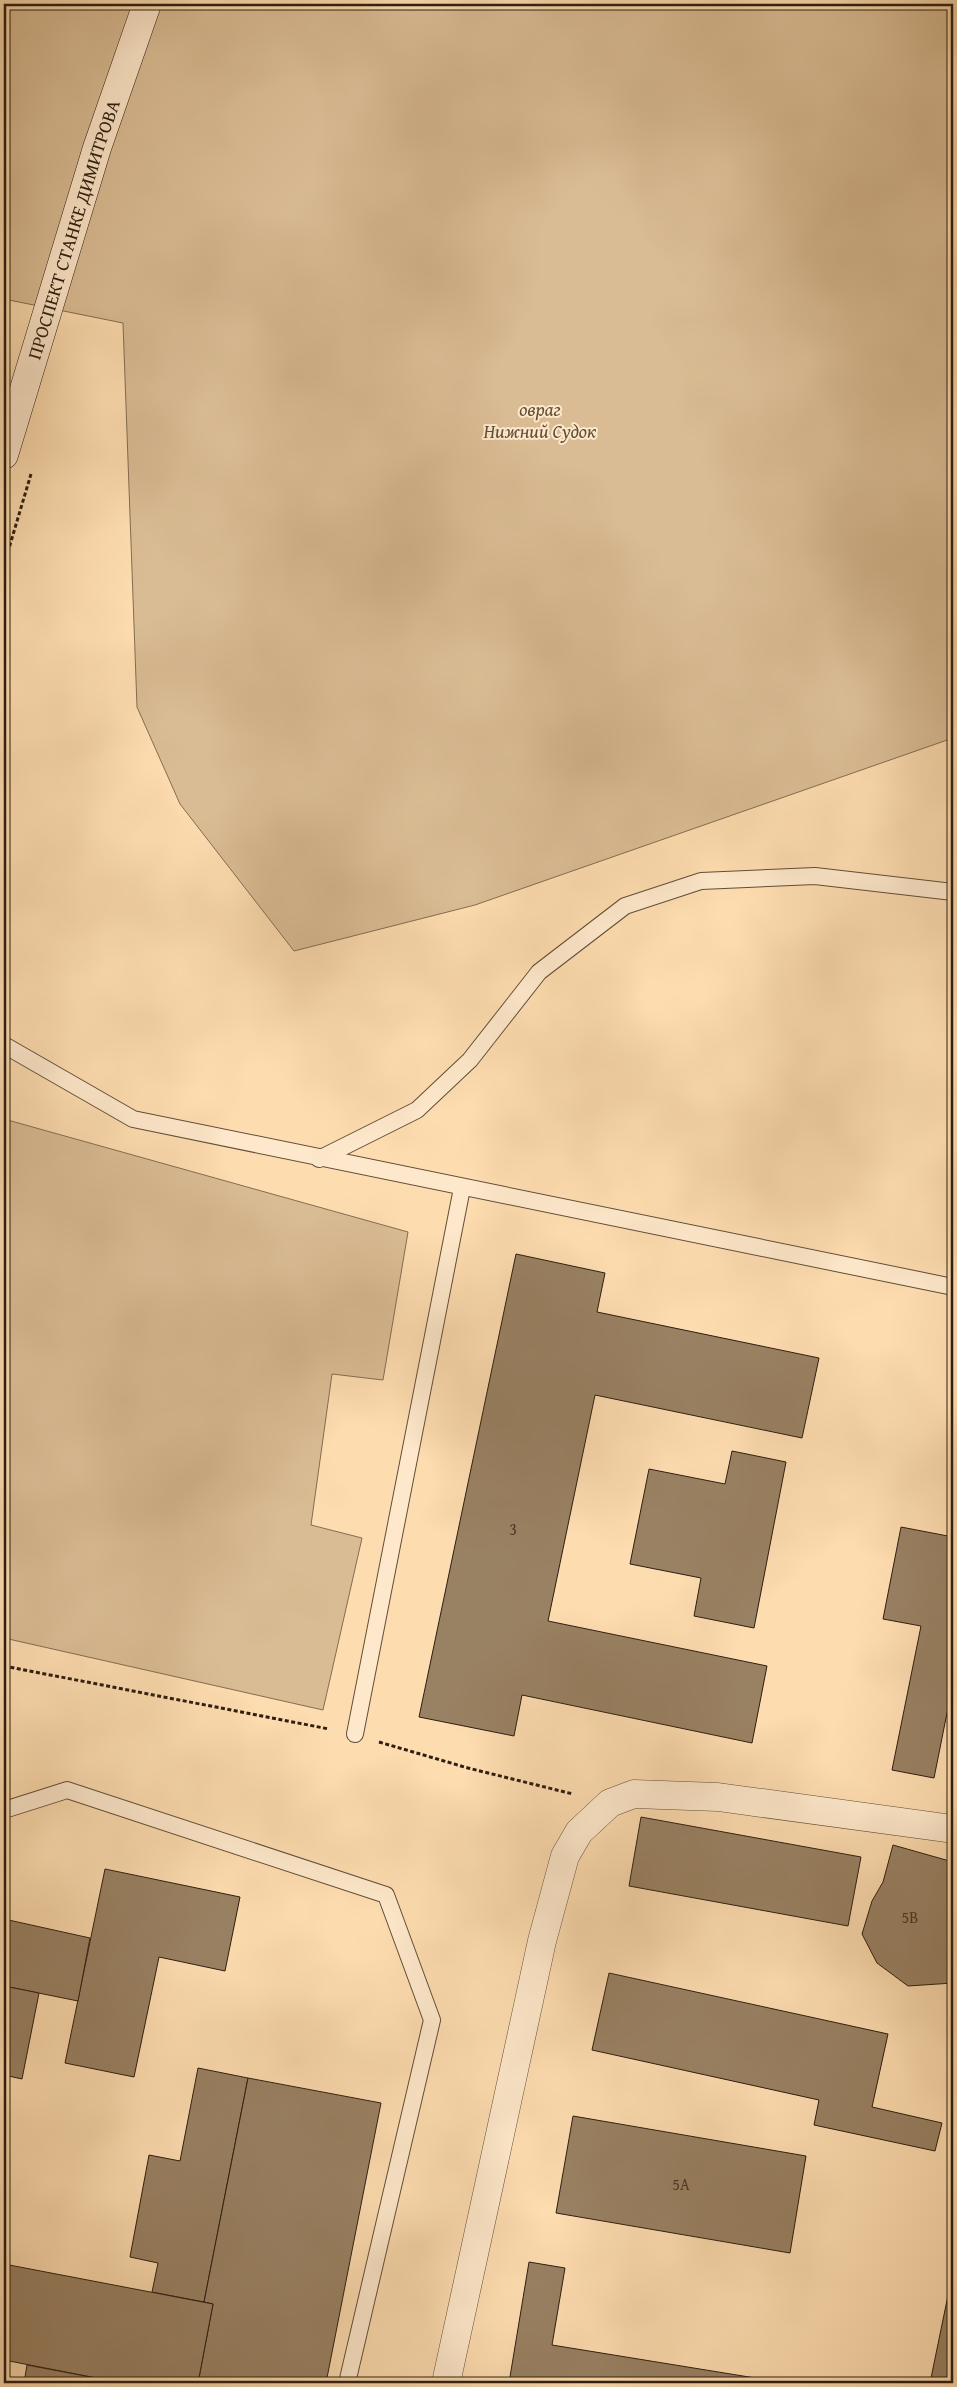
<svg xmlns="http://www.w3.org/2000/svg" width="957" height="2387" font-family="'Gentium Book Plus',serif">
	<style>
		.green { fill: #dabc94; stroke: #846d52 }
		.building { fill: #998163; stroke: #2d1e11 }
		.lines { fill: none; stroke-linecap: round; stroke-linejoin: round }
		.lane-casing { stroke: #614e38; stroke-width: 18 }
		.street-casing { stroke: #614e38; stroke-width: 29 }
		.secondary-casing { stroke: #2d1e11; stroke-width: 29 }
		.path { stroke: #2d1e11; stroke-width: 3; stroke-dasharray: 4 2.5; stroke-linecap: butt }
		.lane { stroke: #fee8cb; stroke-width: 16 }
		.street { stroke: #fee8cb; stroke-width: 28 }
		.secondary { stroke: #fee8cb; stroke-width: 28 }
		.labels { text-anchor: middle; stroke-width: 4; stroke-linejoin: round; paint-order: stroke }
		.number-label { font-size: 16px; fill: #483726 }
		.street-label { font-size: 19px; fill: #2d1e11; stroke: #fee8cb }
		.park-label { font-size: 19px; font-style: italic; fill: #614d38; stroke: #fee8cb }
	</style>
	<rect width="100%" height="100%" fill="#fddcaf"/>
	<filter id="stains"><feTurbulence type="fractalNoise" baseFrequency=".004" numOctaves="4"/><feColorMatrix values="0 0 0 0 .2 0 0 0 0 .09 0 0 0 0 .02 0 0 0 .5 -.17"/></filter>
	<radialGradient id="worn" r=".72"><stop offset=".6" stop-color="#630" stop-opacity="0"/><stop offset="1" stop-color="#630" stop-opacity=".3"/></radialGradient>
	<!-- green -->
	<g class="green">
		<polygon points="4,4 953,4 953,738 475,905 294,951 180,804 137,707 123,323 4,299"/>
		<polygon points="4,1119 408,1232 383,1380 332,1374 311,1525 362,1538 323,1710 4,1638"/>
	</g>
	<!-- building -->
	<g class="building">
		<polygon points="516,1254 605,1273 597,1312 819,1358 802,1438 595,1395 548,1621 767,1666 752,1743 522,1695 514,1736 419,1717"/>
		<polygon points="732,1451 786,1462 754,1628 694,1616 701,1578 630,1564 649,1469 725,1484"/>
		<polygon points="901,1527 953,1537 953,1683 934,1778 892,1770 921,1626 883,1619"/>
		<polygon points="641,1817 861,1857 848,1926 629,1886"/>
		<polygon points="893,1845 953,1862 953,1983 908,1986 877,1963 862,1934 872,1901 883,1882"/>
		<polygon points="105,1869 240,1897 225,1971 159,1957 134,2077 65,2063"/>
		<polygon points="4,1919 90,1938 78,2001 4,1986"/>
		<polygon points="609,1973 888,2034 872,2107 942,2123 935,2151 814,2125 819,2100 592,2050"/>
		<polygon points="4,1986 39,1993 22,2079 4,2075"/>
		<polygon points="198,2068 248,2078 204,2302 152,2292 158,2263 130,2257 149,2155 180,2161"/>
		<polygon points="248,2078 381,2103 326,2383 198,2383 213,2304 204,2302"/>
		<polygon points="573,2116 806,2156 790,2253 556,2213"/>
		<polygon points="529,2262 565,2268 552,2345 786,2383 509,2383"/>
		<polygon points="4,2264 213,2304 198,2383 122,2383 4,2360"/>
		<polygon points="953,2271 953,2383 930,2383"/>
		<polygon points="27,2365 122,2383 24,2383"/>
	</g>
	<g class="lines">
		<!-- lane casing -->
		<g class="lane-casing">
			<g id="lane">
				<polyline points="4,1045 133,1119 953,1287"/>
				<polyline points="319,1159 417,1110 470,1060 539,972 625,906 701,881 815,876 953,892"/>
				<polyline points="355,1734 462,1188"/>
				<polyline points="4,1810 67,1790 386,1895 432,2020 347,2383"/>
			</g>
		</g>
		<!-- street casing -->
		<g class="street-casing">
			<polyline id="street" points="446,2383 542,1941 565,1856 579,1832 610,1803 634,1794 718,1797 953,1829"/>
		</g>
		<!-- secondary casing -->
		<g class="secondary-casing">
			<g id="secondary">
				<path id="s1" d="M4,455L97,148L147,4"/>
			</g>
		</g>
		<!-- path -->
		<g class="path">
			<polyline points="4,565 31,474"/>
			<polyline points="4,1666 329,1729"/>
			<polyline points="379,1742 468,1768 573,1794"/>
		</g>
		<!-- lane -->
		<use href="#lane" class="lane"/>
		<!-- street -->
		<use href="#street" class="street"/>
		<!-- secondary -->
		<use href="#secondary" class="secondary"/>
	</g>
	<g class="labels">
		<!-- number labels -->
		<g class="number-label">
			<text x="513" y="1535">3</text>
			<text x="910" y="1923">5В</text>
			<text x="681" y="2190">5А</text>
		</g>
		<!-- street labels -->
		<g class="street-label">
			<text dy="7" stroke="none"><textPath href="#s1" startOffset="236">ПРОСПЕКТ СТАНКЕ ДИМИТРОВА</textPath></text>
		</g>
		<!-- park labels -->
		<g class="park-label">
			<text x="540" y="416">овраг<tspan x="540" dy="22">Нижний Судок</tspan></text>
		</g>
	</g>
	<!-- margin -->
	<rect width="957" height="2387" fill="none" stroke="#fddcaf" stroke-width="20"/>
	<rect x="5" y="5" width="947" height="2377" fill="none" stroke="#2d1e11" stroke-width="2.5"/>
	<rect x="10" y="10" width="937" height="2367" fill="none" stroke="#2d1e11"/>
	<rect width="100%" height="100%" filter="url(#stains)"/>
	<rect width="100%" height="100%" fill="url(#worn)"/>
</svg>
